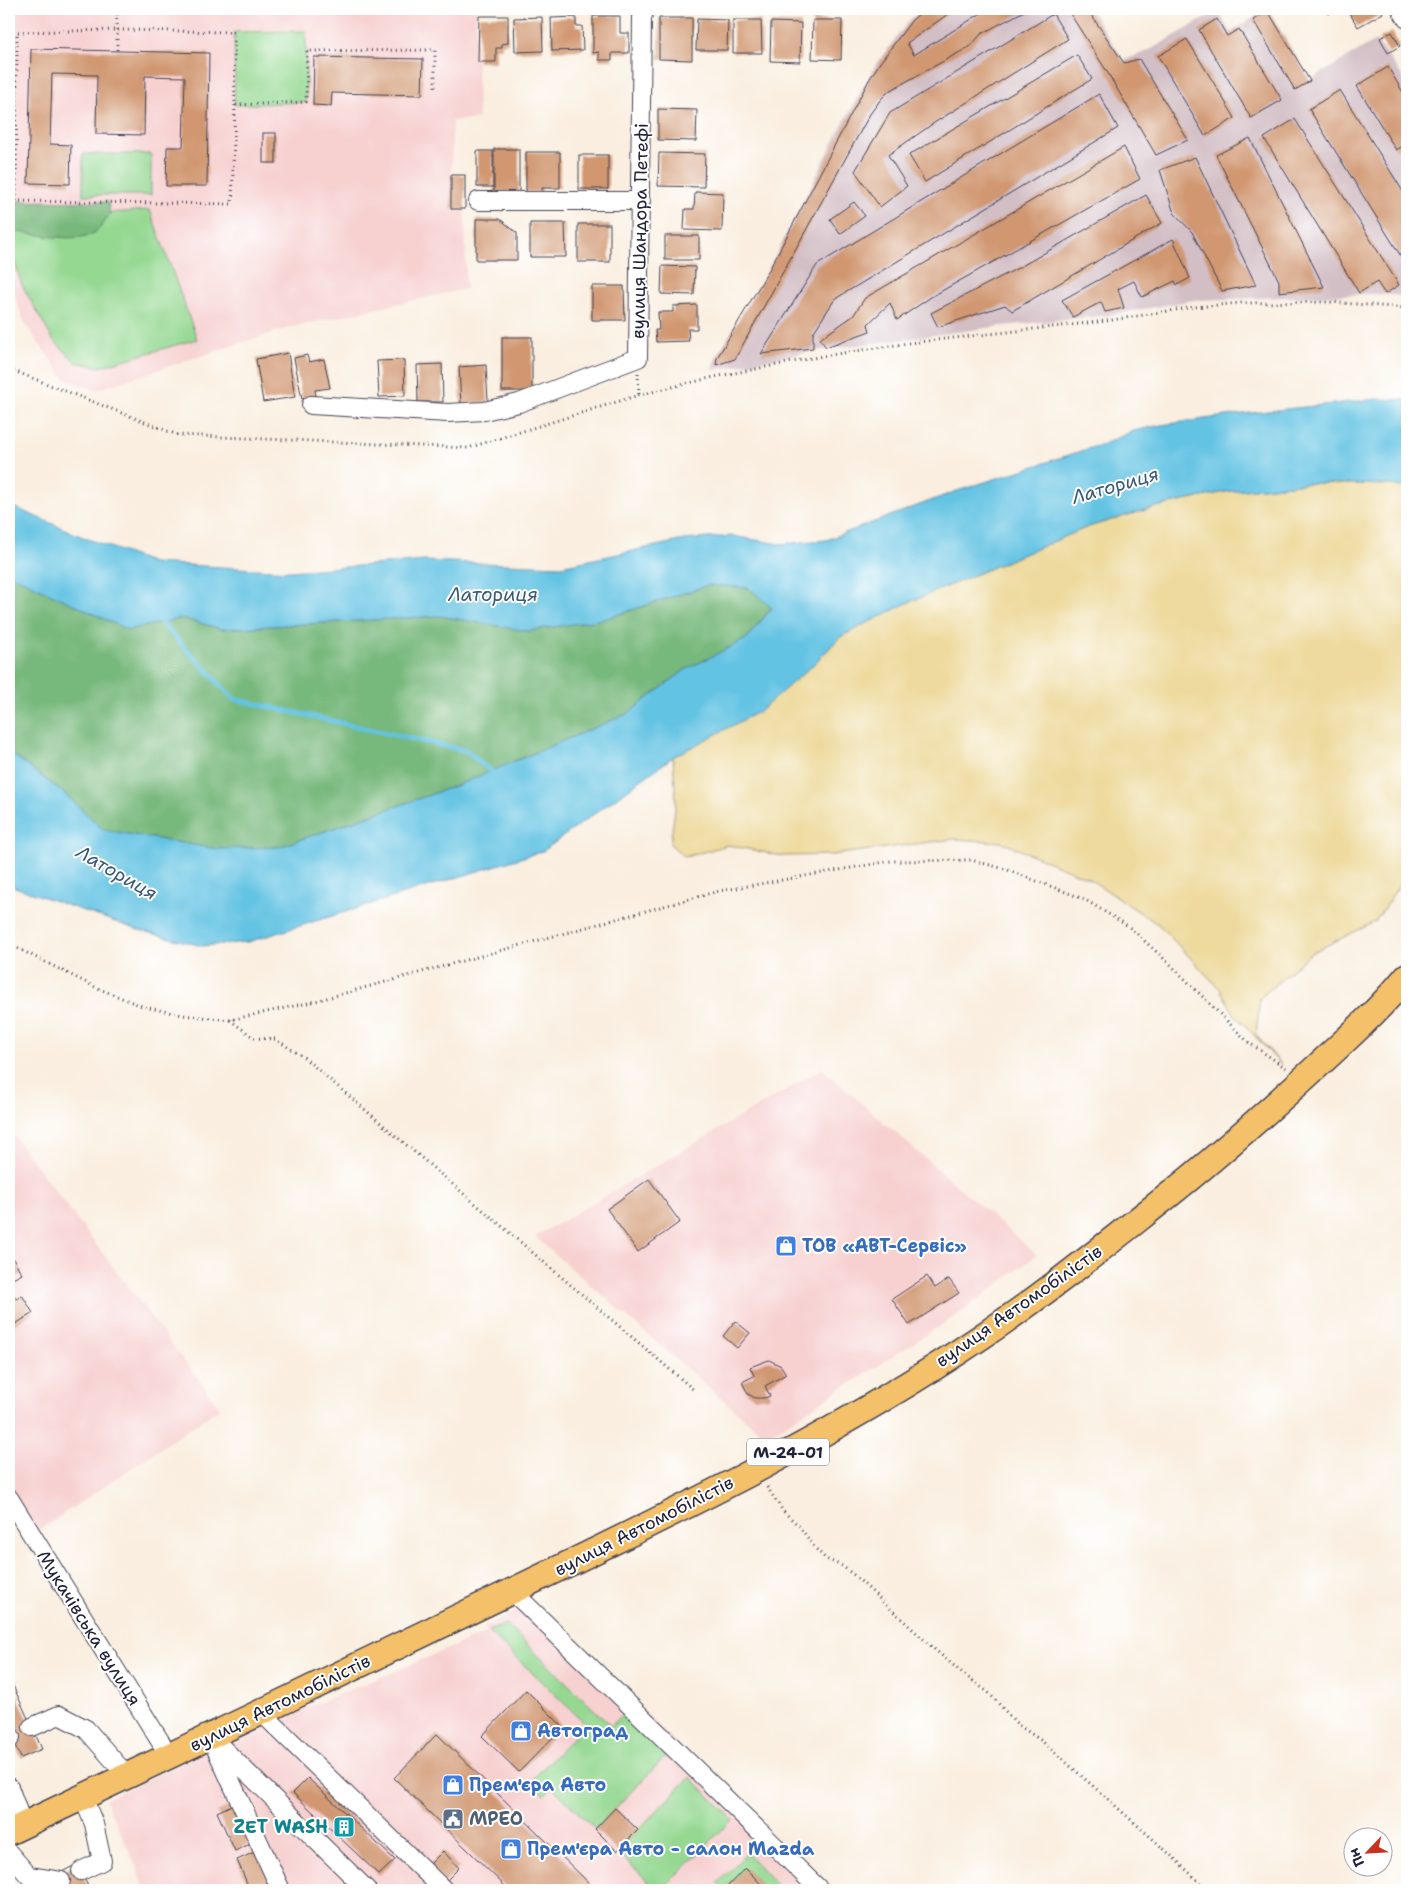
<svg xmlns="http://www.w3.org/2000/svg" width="1416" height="1899" font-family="'Shantell Sans',sans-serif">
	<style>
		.built { fill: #f7d0d0 }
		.industrial { fill: #d2bec5 }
		.green { fill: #94d891; stroke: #5b7d66 }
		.forest { fill: #77b87b; stroke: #4c6d5b }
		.sand { fill: #eeda9e; stroke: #887e6c }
		.water { fill: #64c3e3; stroke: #43728f }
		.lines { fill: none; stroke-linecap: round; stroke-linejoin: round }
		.stream { stroke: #64c3e3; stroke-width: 5 }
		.building { fill: #d09771 }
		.minor-casing { stroke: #424154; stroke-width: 20 }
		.highway-casing { stroke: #424154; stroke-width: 28 }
		.path { stroke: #424154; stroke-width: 3; stroke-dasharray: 1 4; stroke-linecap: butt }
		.minor { stroke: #fff; stroke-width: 18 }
		.highway { stroke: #f4c16a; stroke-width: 25 }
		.labels { text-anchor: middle; stroke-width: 4; stroke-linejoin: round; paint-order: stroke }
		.shield { fill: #fff; stroke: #646476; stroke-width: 1 }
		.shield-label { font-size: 16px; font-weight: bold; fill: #22223b }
		.street-label { font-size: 18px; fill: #22223b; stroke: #fff }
		.shop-label { font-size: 18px; font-weight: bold; fill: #366cbe; stroke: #fff; text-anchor: start }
		.service-label { font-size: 18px; font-weight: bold; fill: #4e5e75; stroke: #fff; text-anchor: start }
		.culture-label { font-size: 18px; font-weight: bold; fill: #0d838f; stroke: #fff; text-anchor: end }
		.water-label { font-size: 19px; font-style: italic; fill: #395a76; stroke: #fff }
	</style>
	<rect width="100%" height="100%" fill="#fff"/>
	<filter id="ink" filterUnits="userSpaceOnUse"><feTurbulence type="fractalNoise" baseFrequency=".02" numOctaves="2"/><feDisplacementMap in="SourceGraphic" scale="10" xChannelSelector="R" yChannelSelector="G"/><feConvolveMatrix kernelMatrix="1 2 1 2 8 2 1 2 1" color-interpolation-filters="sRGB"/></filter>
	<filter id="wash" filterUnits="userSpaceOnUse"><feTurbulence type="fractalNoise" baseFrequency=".0096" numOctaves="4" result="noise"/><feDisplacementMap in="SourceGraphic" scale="20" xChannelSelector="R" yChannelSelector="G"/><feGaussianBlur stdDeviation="1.12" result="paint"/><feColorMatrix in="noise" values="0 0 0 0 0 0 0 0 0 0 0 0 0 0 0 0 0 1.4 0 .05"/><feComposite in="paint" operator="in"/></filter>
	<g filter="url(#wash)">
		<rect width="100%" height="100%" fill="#f9eedf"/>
		<!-- built -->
		<g class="built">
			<polygon points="9,9 476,9 478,119 452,121 451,209 465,209 466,289 288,328 96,390 65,379 25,324 9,280"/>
			<polygon points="822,1069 1037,1255 957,1315 766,1437 535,1237"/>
			<polygon points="9,1130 220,1408 32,1535 9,1497"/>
			<polygon points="532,1603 826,1890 145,1890 140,1875 105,1799 221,1744 488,1632 483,1627"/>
		</g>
		<!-- industrial -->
		<polygon class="industrial" points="923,9 1090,9 1124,60 1146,52 1218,11 1230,32 1268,9 1310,80 1376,40 1407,83 1407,152 1403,156 1407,158 1407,296 1371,294 1194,300 1109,315 1002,326 813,351 713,370 716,357 768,270 840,129 876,64 910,19"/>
		<!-- green -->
		<g class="green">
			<polygon points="306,31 306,102 235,105 234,32"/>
			<rect x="83" y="154" width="68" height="41"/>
			<polygon points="150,210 197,339 99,367 76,362 53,340 22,285 9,245 9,231 39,234 101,227 110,213"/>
			<polygon points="506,1624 611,1726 625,1712 667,1755 595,1829 552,1787 544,1795 531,1781 586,1724 488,1631"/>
			<polygon points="690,1777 733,1819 662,1890 657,1890 617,1851"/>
			<polygon points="747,1853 782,1890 767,1890 745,1868 725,1889 718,1883"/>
		</g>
		<!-- forest -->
		<g class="forest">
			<path d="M16,201L108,202L110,213C105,221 100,230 92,234C71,243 32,233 9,231V207Z"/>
			<polygon points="9,574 128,630 182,618 221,629 440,616 528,631 604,619 709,585 749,588 772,607 746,639 685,670 627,714 458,785 279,847 218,849 104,830 65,794 9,752"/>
		</g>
		<!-- sand -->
		<polygon class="sand" points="1308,483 1390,485 1407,488 1407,873 1375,922 1311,953 1260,998 1256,1035 1281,1064 1235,1015 1220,989 1159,925 1088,878 1001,842 954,839 832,855 781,856 728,845 685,857 670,844 676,803 673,757 814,664 840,637 903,605 1088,527 1152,508 1225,492"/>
		<!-- water -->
		<polygon class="water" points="1377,399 1407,400 1407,488 1390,485 1308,483 1225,492 1152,508 1088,527 903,605 840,637 814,664 760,711 673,757 543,851 248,942 202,946 138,930 9,885 9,752 65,794 104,830 218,849 279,847 458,785 627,714 685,670 746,639 772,608 749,588 709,585 604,619 528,631 440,616 221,629 182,618 128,630 9,574 9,505 83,537 153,563 290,571 424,561 561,566 684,540 732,536 780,544 826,540 954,492 1106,443 1133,431 1161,425 1241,414"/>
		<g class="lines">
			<!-- stream -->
			<polyline class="stream" points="158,619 234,699 467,751 495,775"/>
		</g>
		<g id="blocks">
			<!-- building -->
			<g class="building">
				<polygon points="925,9 955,9 907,43 914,55 988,9 1028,9 981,34 971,46 889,91 881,99 870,114 735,359 716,365 717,358 769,270 869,80 879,64 912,20"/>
				<polygon points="1067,9 1087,9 1124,63 1139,59 1188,140 1156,155 1106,70"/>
				<polygon points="1325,9 1337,9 1328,14"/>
				<polygon points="1347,9 1380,9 1383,13 1358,27"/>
				<polygon points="1268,11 1310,81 1295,90 1253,20"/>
				<polygon points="1053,14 1068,39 934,123 888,155 907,186 880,207 855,171 890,113"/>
				<polygon points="479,16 508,16 508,43 502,44 502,48 496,48 496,62 478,62"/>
				<polygon points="593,16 620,16 620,33 629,33 629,53 612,53 612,60 599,60 599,52 593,53"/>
				<polygon points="542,17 543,51 515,52 514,18"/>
				<polygon points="576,17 576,26 582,26 583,50 552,51 551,18"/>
				<polygon points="659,18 692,18 692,60 659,59"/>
				<polygon points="697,19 728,20 727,50 696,50"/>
				<polygon points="1217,19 1227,36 1239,29 1282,100 1251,118 1199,30"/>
				<polygon points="733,20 761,20 762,53 733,53"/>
				<polygon points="813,20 842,20 841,60 812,59"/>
				<polygon points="771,22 801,23 800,62 770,61"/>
				<polygon points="1392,32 1400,46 1388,53 1380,38"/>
				<polygon points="1187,39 1235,118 1205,136 1158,56"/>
				<polygon points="31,49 209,53 207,186 166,186 167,147 183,147 185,77 145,76 144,135 96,134 97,75 52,74 50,144 71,145 70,184 28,183"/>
				<polygon points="1077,55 1092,79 925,182 909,155"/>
				<polygon points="314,57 423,59 422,95 332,93 331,106 313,105"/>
				<polygon points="1388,67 1407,99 1407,144 1396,150 1357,86"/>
				<polygon points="1340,90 1407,198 1407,266 1309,109"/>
				<polygon points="1099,94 1118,128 835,299 813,333 813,348 761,354 817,265"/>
				<polygon points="658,109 697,110 696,141 658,140"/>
				<polygon points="1295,119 1399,285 1385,294 1377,282 1359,293 1264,138"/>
				<rect x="263" y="133" width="13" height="30"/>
				<polygon points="1250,138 1324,287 1279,292 1279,281 1216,155"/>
				<polygon points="1124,147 1140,179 931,297 897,320 890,303 868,324 870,331 826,347 820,339 853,316 865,298"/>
				<rect x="494" y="149" width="25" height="43"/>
				<rect x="477" y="151" width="16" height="36"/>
				<polygon points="526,152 560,152 560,188 542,188 542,192 526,192"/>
				<polygon points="659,153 705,154 704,187 658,186"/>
				<rect x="579" y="155" width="29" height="34"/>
				<polygon points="1195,157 1256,285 1222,291 1192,232 1174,213 1160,170"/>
				<rect x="451" y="175" width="14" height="34"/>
				<polygon points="695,192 723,193 722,231 684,230 685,209 694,209"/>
				<polygon points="1146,195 1162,223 1012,311 1005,305 938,327 931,313 1020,267"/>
				<polygon points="854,202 865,216 840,234 830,219"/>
				<polygon points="476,219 500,219 517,233 517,260 476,260"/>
				<polygon points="530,223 565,223 566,257 530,257"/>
				<rect x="578" y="224" width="32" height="38"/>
				<rect x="665" y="236" width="34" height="24"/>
				<polygon points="1173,239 1190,278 1177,285 1175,281 1142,297 1134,281 1118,289 1124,308 1105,312 1101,302 1073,317 1062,300"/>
				<polygon points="662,266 695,267 694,295 661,294"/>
				<polygon points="592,286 624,286 625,320 592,320"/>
				<polygon points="697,305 697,329 688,329 689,341 656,342 655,330 659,330 658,312 673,312 673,306"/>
				<rect x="502" y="337" width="30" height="54"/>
				<polygon points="288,353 295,397 263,402 256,359"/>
				<polygon points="307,355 309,362 324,359 330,388 315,390 316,396 302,399 294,358"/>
				<polygon points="404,360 405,396 379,397 377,361"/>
				<polygon points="442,364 443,402 418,402 417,365"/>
				<polygon points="486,365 488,402 461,404 459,367"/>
				<polygon points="649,1179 680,1222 638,1252 607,1209"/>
				<polygon points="11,1255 22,1274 9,1281 9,1257"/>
				<polygon points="927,1276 935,1288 949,1279 959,1293 909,1325 892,1299"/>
				<polygon points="9,1286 16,1299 22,1295 33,1313 9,1328"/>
				<polygon points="735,1321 750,1333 737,1348 723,1336"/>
				<polygon points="769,1360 781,1366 786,1374 765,1386 770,1396 765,1398 755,1398 748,1394 742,1382 754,1376 750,1367"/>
				<polygon points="9,1677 42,1749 21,1758 9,1732"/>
				<polygon points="526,1690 563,1727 519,1772 482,1736"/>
				<polygon points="437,1734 596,1890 509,1890 394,1778"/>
				<polygon points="308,1778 395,1860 379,1875 293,1793"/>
				<polygon points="236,1803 254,1842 235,1851 217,1812"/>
				<polygon points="615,1808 638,1830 617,1851 595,1829"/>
				<polygon points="257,1851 275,1890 250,1890 237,1860"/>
				<polygon points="443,1851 459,1868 445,1882 429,1865"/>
				<polygon points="77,1864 90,1890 66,1890 61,1881 58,1874"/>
				<polygon points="745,1868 767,1890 723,1890 725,1889"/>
			</g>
		</g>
	</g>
	<g filter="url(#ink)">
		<use href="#blocks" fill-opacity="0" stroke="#424154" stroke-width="1"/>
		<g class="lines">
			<!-- minor casing -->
			<g class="minor-casing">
				<g id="minor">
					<polyline points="1401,9 1407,19"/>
					<polyline points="478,201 641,201"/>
					<polyline points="311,405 448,413 484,411 519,403 638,358 642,18 645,9"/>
					<polyline points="9,1498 170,1757"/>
					<polyline points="512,1591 820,1890"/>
					<polyline points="262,1713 444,1890"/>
					<polyline points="32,1727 59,1715 86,1729 128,1777"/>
					<polyline points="211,1737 367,1890"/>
					<polyline points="9,1740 11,1737"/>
					<polyline points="215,1747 281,1890"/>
					<polyline points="9,1787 23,1825"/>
					<polyline points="9,1853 29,1876 61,1881"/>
					<polyline points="81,1871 102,1861 94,1824 83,1797"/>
				</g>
			</g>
			<!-- highway casing -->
			<g class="highway-casing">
				<path id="highway" d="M9,1832C177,1753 343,1673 510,1592C672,1514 835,1436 984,1335C1048,1292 1108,1243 1169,1195C1219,1155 1266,1113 1313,1070C1346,1040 1379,1010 1407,976"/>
			</g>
			<!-- path -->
			<g class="path">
				<polyline points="117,9 117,51"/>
				<polyline points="235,105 232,204 16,201 17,32 117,30 234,32 235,105 306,102 307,51 435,50 435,90"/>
				<polyline points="9,369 178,435 468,448 639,395 714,377 823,356 909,343 1106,321 1194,307 1241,303 1329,302 1407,308"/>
				<polyline points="638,373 639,395"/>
				<polyline points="9,944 97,988 144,1007 183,1015 230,1020 312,1002 719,891 891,861 971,860 1005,869 1084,899 1128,926 1171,965 1248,1042 1286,1068"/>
				<polyline points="230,1020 254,1038 275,1039 302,1056 694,1390"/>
				<polyline points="767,1487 783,1511 800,1527 815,1548 826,1559 842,1566 855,1576 933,1648 966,1676 988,1692 1018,1725 1042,1741 1163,1848 1208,1890"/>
			</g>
			<!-- minor -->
			<use href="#minor" class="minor"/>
			<!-- highway -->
			<use href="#highway" class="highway"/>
		</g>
	</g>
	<!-- icons -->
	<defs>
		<g id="shop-square" transform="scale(1.125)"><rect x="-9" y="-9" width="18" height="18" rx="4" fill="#3f7fe0" stroke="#fff"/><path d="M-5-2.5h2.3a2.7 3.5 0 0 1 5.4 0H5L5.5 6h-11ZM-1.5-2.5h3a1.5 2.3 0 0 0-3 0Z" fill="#fff"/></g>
		<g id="civic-square" transform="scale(1.125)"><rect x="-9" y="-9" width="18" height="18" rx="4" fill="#5c6f8a" stroke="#fff"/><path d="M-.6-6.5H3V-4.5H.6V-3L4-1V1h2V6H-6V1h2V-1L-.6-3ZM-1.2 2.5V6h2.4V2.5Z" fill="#fff"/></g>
		<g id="building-square" transform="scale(1.125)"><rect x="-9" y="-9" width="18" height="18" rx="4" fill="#0f9aa8" stroke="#fff"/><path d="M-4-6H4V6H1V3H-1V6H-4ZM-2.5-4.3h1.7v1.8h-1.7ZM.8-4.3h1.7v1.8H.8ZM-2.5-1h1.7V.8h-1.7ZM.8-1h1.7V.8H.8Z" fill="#fff"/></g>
	</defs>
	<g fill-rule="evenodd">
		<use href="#shop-square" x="786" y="1246"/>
		<use href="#shop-square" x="521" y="1731"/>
		<use href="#shop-square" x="453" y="1785"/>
		<use href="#civic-square" x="453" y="1819"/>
		<use href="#building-square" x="344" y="1827"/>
		<use href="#shop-square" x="511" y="1849"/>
	</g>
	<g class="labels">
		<!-- shield labels -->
		<rect class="shield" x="747" y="1438.5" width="82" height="27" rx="4"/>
		<g class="shield-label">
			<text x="788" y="1458">М-24-01</text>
		</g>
		<!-- street labels -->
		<g class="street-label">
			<text transform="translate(640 231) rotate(-89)" y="6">вулиця Шандора Петефі</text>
			<text transform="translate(1019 1306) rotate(-35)" y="6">вулиця Автомобілістів</text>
			<text transform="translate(644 1526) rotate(-27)" y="6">вулиця Автомобілістів</text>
			<text transform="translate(89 1628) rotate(58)" y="6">Мукачівська вулиця</text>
			<text transform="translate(280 1703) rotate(-26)" y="6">вулиця Автомобілістів</text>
		</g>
		<!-- shop labels -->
		<g class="shop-label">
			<text x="802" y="1252">ТОВ «АВТ-Сервіс»</text>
			<text x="537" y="1737">Автоград</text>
			<text x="469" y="1791">Прем'єра Авто</text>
			<text x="527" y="1855">Прем'єра Авто - салон Mazda</text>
		</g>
		<!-- service labels -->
		<g class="service-label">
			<text x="469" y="1825">МРЕО</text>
		</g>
		<!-- culture labels -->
		<g class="culture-label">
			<text x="328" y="1833">ZET WASH</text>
		</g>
		<!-- water labels -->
		<g class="water-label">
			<text transform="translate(1115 485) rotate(-16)" y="7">Латориця</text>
			<text x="493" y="601">Латориця</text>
			<text transform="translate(117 872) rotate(30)" y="7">Латориця</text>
		</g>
	</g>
	<!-- margin -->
	<rect width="1416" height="1899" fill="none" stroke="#fff" stroke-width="30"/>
	<!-- north arrow -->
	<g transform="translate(1368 1852) rotate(245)"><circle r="24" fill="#ffffff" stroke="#a7a7b1"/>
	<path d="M0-4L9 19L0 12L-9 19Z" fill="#c8321e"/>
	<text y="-8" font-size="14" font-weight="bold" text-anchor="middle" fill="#22223b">Пн</text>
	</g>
</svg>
